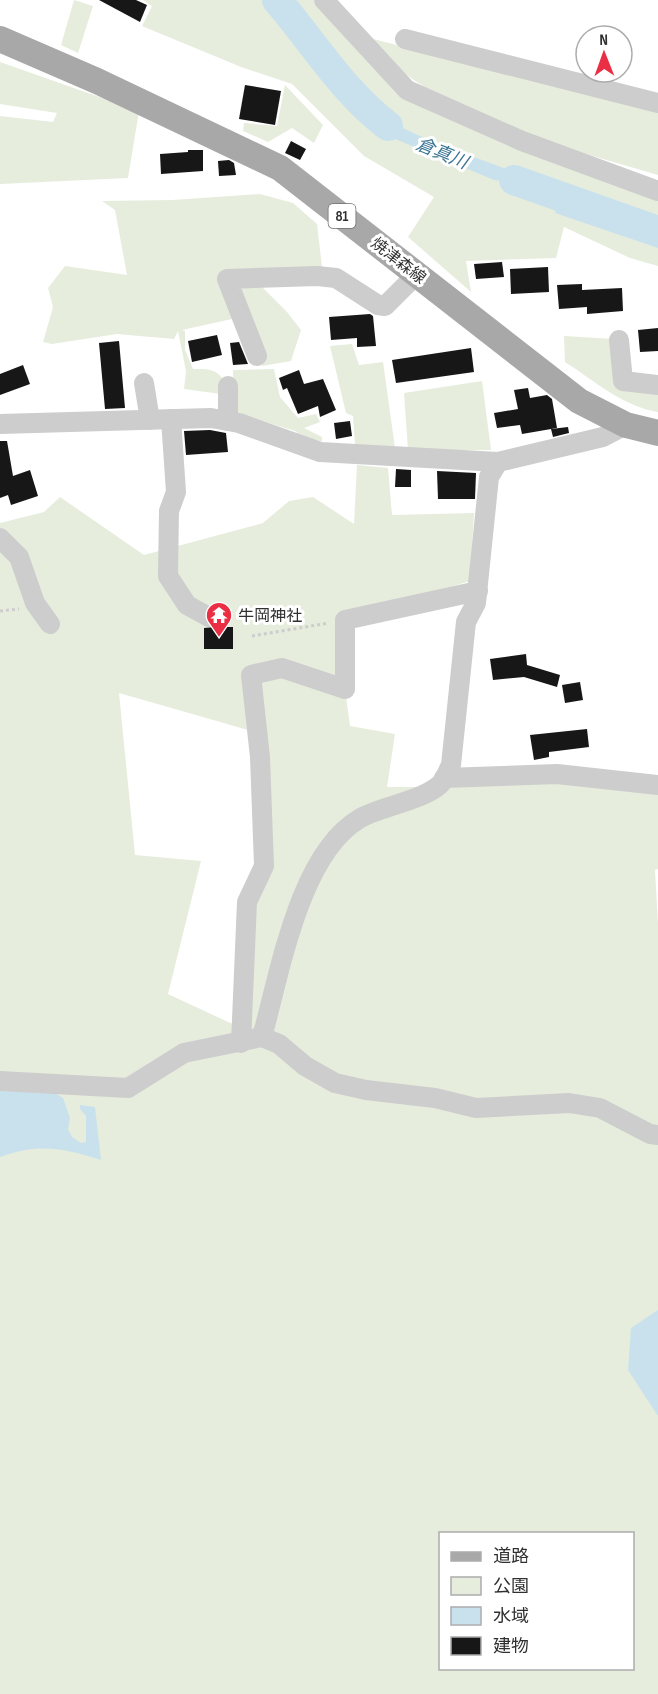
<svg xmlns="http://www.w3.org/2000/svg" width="658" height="1694" font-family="'Sofia Sans Condensed','Noto Sans JP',sans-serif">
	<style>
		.green { fill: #e6eddd; fill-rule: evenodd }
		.water { fill: #c9e1ed }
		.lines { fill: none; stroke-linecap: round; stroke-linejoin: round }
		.river { stroke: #c9e1ed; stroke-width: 30 }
		.building { fill: #171717 }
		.path { stroke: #cdcdcd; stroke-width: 3; stroke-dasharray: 3 3; stroke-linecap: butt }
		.minor { stroke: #cdcdcd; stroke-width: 20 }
		.major { stroke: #a8a8a8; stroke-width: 26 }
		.labels { text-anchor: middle; stroke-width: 6; stroke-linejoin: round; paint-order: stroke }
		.shield { fill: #fff; stroke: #6e6e6e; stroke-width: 1.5 }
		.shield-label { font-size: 15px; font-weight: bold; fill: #303030 }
		.street-label { font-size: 16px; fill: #303030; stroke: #fff }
		.poi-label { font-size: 16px; fill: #303030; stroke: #fff; text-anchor: start }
		.water-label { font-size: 18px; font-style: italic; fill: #3a7595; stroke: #fff }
	</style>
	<rect width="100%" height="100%" fill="#fff"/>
	<!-- green -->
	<g class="green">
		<polygon points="74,0 93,6 78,53 61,45"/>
		<polygon points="143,0 328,0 393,84 658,191 658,266 630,258 564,227 556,258 466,261 471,292 408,237 434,197 364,156 292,84 241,67 142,26 152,6"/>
		<polygon points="369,38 658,111 658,175 555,145 426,88 384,60"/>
		<polygon points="0,62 139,111 128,178 0,184 0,116 53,122 57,113 0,104"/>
		<polygon points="285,85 323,125 314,143 292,128 268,142 243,131 244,123 277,126"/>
		<path d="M260,194L293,203L317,224L322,267L252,277L287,312L301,330L291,361L262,366L241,317L182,330L185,331V350L193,369C213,369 217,369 228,386L221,394L184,389L186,371L178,331L174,339L117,334L52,344L43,342L53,307L48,288L65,266L127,275L115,210L102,201L172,200Z"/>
		<path d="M564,336L614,339L619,379L658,389V412C624,407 593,380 565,362Z"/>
		<polygon points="352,344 359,365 383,362 395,448 355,445 353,416 346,413 330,346"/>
		<polygon points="274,369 280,397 298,418 316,414 320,422 304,428 322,437 322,441 307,440 295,431 234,412 233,370"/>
		<polygon points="482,381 491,450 408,450 404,393"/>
		<path d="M357,465L388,468L392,515L474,513L470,581L345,620V689L350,726L395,734L387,787H462L508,778L658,785V869L655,870L658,925V1694H0V523L44,512L60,497L144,555L263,523L289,501L313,497L354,524ZM119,693L248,730L264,856L247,902L241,1028L168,994L201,861L135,855ZM440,1534H632V1668H440Z"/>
	</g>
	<!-- water -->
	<g class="water">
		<polygon points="357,98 392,123 433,142 528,177 554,183 548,200 509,182 494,180 388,136"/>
		<polygon points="565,184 658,218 658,248 555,213"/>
		<path d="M0,1079L53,1092L63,1098L70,1118L68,1129L72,1137L81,1143L86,1142V1116L80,1109V1105L95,1107L101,1160C63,1148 38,1143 0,1157Z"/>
		<polygon points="658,1310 658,1416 628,1370 631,1328"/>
	</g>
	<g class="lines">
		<!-- river -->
		<g class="river">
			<path d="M277,0C313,42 343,92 388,126"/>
			<polyline points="514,180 658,231"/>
		</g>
	</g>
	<!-- building -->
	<g class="building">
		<polygon points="99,0 136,0 147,5 140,22"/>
		<polygon points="245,85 281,91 275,125 239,119"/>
		<polygon points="291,141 306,149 300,160 285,153"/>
		<polygon points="188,150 203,150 203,171 161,174 160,154 188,152"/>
		<polygon points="229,160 234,163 236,175 219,176 218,161"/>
		<polygon points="502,262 504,277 476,279 474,264"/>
		<polygon points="548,267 549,292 511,294 510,269"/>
		<polygon points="582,284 582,290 622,288 623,311 587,314 587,307 559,309 557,285"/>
		<polygon points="370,314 373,316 376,346 357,347 357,338 331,340 329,317"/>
		<polygon points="658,328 658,351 640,352 638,330"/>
		<polygon points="217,335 222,355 192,362 188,341"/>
		<polygon points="119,341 125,408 105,409 99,343"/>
		<polygon points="239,342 248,364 233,365 230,343"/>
		<polygon points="471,348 474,372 396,383 392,360"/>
		<polygon points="23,365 30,384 0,395 0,374"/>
		<polygon points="299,370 304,384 323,379 336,410 320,417 318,406 298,414 287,388 283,390 279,378"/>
		<polygon points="528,388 530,398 547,395 552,399 557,428 522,434 520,425 497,428 494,413 518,409 514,390"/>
		<polygon points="350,421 352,436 336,439 334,423"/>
		<polygon points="568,427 569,433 553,437 551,429"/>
		<polygon points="210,430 226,433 228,452 186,455 184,431"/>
		<polygon points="0,441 7,441 13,476 30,470 38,496 11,505 8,495 0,498"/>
		<polygon points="396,469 411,470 411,487 395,487"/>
		<polygon points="437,471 476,473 475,499 438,499"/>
		<polygon points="215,627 233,627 233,649 204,649 204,628"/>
		<polygon points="526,654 527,665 560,675 557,687 524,677 493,680 490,659"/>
		<polygon points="580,682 583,700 565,703 562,685"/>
		<polygon points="587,729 589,747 549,752 549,757 534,760 530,735"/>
	</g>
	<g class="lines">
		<!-- path -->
		<g class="path">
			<polyline points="0,611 19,609"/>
			<polyline points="252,636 329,623"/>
		</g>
		<!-- minor -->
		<g class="minor">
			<polyline points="324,0 407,90 522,141 658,191"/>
			<polyline points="405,39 658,103"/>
			<polyline points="619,340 623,381 658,385"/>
			<polyline points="257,356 227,279 317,276 336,278 378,305 385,306 417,274"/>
			<polyline points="144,383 150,420"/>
			<polyline points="171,419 176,492 169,511 168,576 187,605 209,617"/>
			<polyline points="228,421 228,386"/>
			<polyline points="0,424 211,418 239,423 320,452 498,462"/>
			<polyline points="0,538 19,557 35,603 50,624"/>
			<polyline points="444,778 557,774 658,785"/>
			<path d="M262,1037C280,973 299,855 359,819C380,806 429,800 443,781C446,777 448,770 451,765L466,622L476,603L489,477L498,462L603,437L626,425"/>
			<polyline points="241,1043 247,902 264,866 260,757 251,675 282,668 345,689 345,620 478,591"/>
			<polyline points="0,1081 128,1088 184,1053 262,1037 279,1044 305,1066 335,1083 366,1090 435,1098 476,1108 569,1103 600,1108 650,1134 658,1135"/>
		</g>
		<!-- major -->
		<polyline class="major" points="0,39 97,81 280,168 579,401 626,425 658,433"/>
	</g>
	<!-- icons -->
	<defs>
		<g id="temple-pin" transform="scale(1.35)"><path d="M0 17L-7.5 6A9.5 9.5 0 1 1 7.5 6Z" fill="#ea2e43" stroke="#fff"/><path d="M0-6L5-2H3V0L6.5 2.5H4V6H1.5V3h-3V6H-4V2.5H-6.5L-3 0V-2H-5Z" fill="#fff"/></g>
	</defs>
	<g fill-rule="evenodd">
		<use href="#temple-pin" x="219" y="615"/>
	</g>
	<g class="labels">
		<!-- shield labels -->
		<rect class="shield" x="328.5" y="204" width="27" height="24" rx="4.5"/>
		<g class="shield-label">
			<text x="342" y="221">81</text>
		</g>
		<!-- street labels -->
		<g class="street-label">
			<text transform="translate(399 260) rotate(38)" y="6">焼津森線</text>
		</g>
		<!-- poi labels -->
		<g class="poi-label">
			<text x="238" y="621">牛岡神社</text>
		</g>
		<!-- water labels -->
		<g class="water-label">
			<text transform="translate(442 153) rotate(22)" y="6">倉真川</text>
		</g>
	</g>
	<!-- legend -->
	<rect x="439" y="1532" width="195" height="138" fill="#ffffff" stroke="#acacac" stroke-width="1.5"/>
	<rect x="451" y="1552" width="30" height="9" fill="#a8a8a8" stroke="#acacac" stroke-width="1.5"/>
	<text x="493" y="1562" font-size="18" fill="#303030">道路</text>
	<rect x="451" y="1577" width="30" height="18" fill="#e6eddd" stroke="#acacac" stroke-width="1.5"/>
	<text x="493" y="1592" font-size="18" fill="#303030">公園</text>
	<rect x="451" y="1607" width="30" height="18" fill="#c9e1ed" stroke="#acacac" stroke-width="1.5"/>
	<text x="493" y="1622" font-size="18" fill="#303030">水域</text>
	<rect x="451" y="1637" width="30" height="18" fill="#171717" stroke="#acacac" stroke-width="1.5"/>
	<text x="493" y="1652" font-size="18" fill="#303030">建物</text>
	<!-- north arrow -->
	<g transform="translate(604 54) rotate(359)"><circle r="28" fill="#ffffff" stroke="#acacac" stroke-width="1.5"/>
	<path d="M0-4.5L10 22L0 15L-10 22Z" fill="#ea2e43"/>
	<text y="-9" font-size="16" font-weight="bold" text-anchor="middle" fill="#303030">N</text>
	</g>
</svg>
